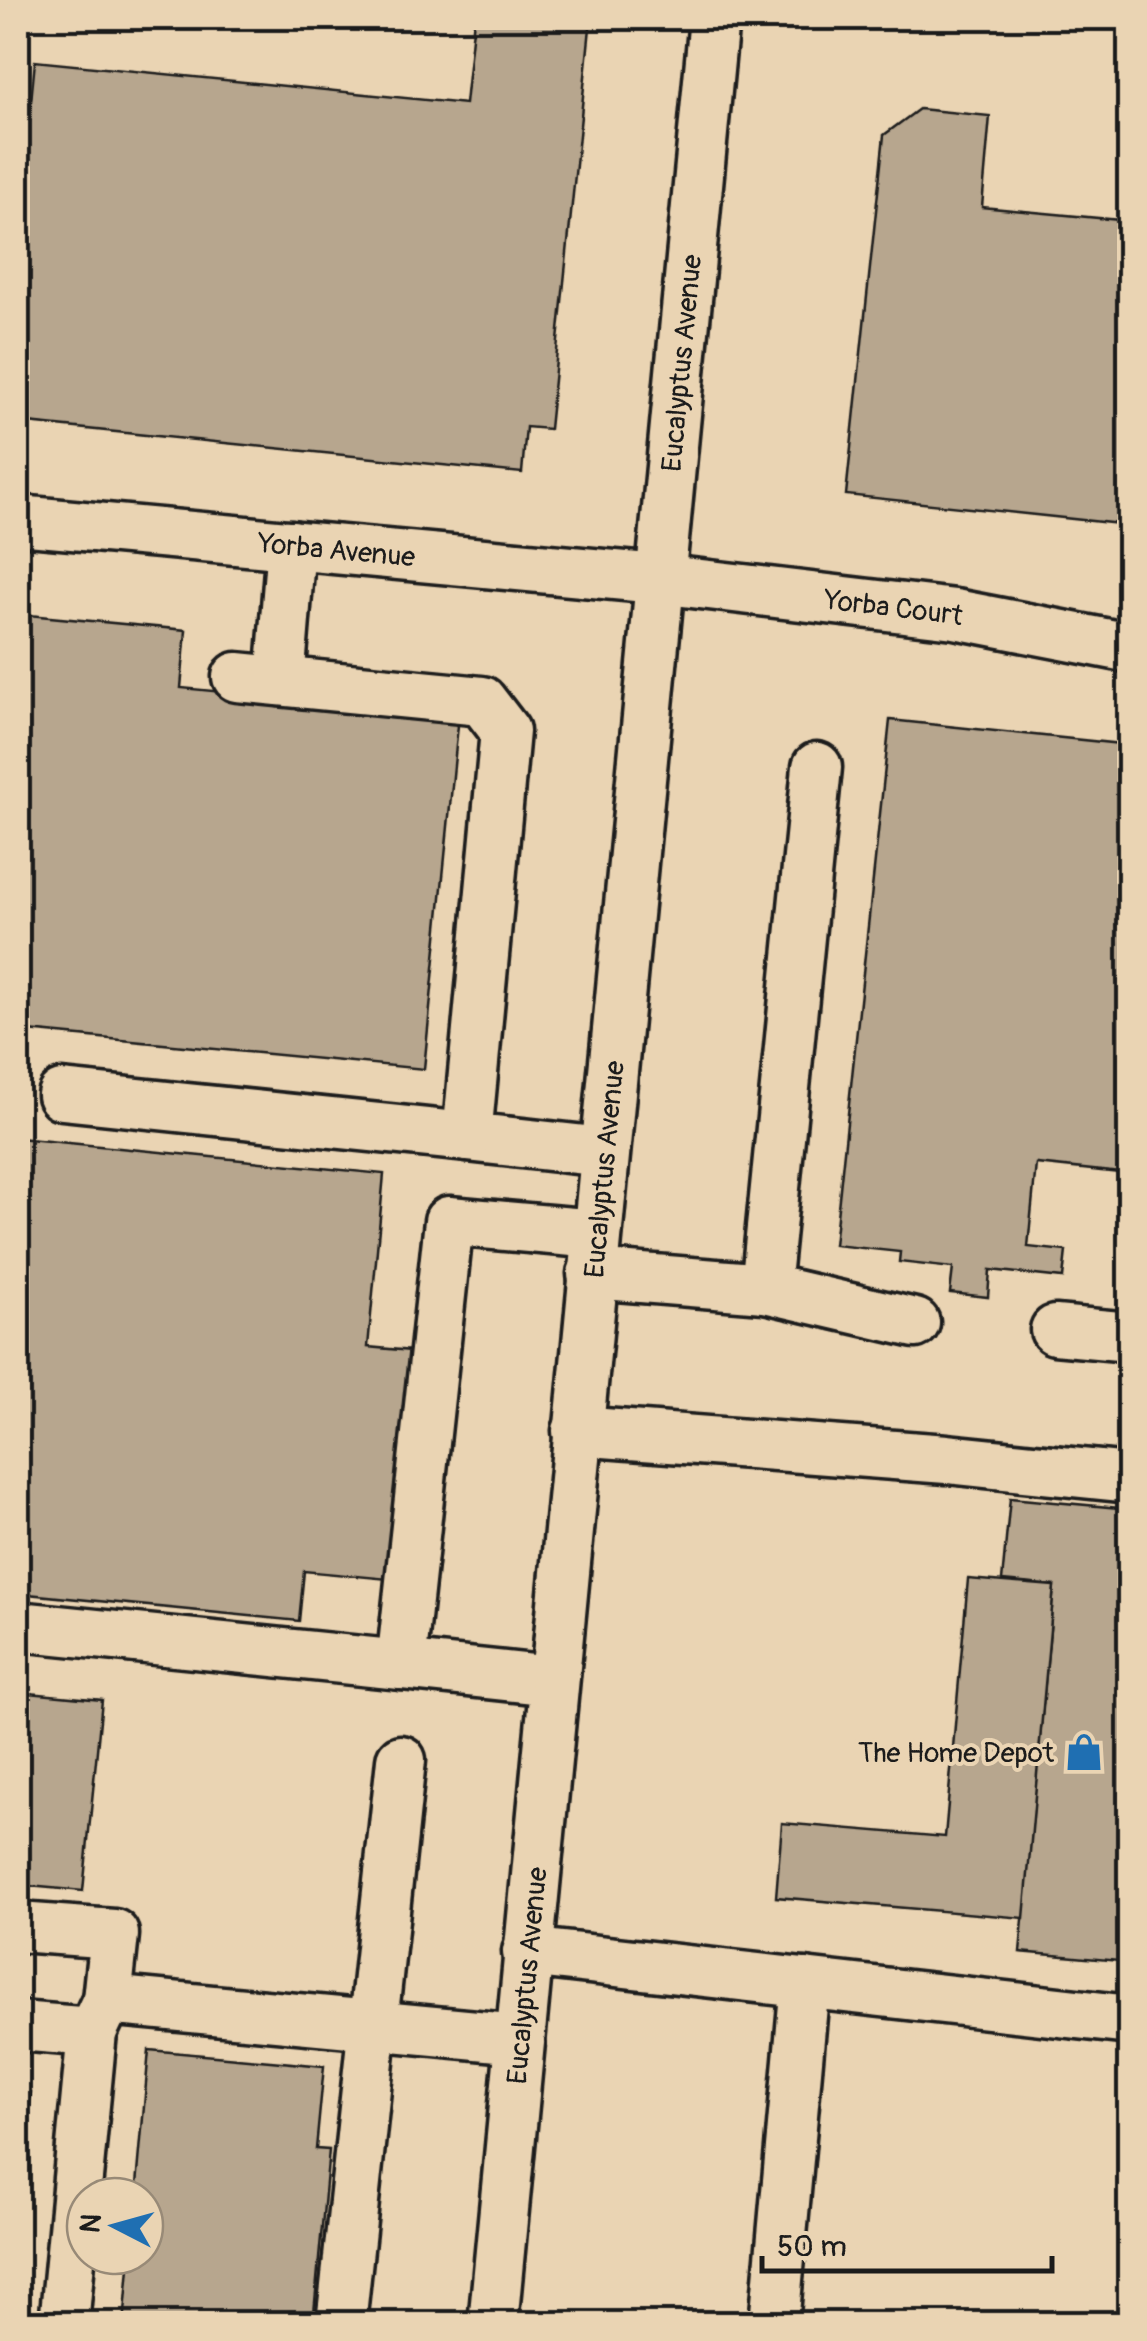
<svg xmlns="http://www.w3.org/2000/svg" width="1147" height="2341" font-family="Pangolin,sans-serif">
	<style>
		.building { fill: #b7a68e; stroke: #1c1c1c; stroke-width: 2.5 }
		.lines { fill: none; stroke-linecap: round; stroke-linejoin: round }
		.minor-casing { stroke: #1c1c1c; stroke-width: 55 }
		.minor { stroke: #ead4b3; stroke-width: 48 }
		.labels { text-anchor: middle; stroke-width: 8; stroke-linejoin: round; paint-order: stroke }
		.street-label { font-size: 28px; fill: #1c1c1c; stroke: #ead4b3 }
		.poi-label { font-size: 28px; fill: #1c1c1c; stroke: #ead4b3; text-anchor: end }
	</style>
	<rect width="100%" height="100%" fill="#ead4b3"/>
	<filter id="ink" filterUnits="userSpaceOnUse"><feTurbulence type="fractalNoise" baseFrequency=".01" numOctaves="2"/><feDisplacementMap in="SourceGraphic" scale="20" xChannelSelector="R" yChannelSelector="G"/><feConvolveMatrix kernelMatrix="1 2 1 2 8 2 1 2 1" color-interpolation-filters="sRGB"/></filter>
	<g filter="url(#ink)">
		<!-- building -->
		<g class="building">
			<polygon points="474,18 591,18 549,429 526,427 522,473 18,422 18,234 35,61 465,104"/>
			<polygon points="919,109 990,116 982,207 1130,221 1130,525 846,495 884,135"/>
			<polygon points="18,614 186,630 181,688 459,715 424,1069 18,1030"/>
			<polygon points="890,720 1130,745 1130,1174 1036,1164 1028,1247 1066,1251 1063,1278 990,1270 988,1297 950,1293 953,1268 899,1262 900,1252 834,1245"/>
			<polygon points="18,1138 384,1174 368,1347 411,1351 388,1579 304,1571 299,1621 18,1593"/>
			<polygon points="1010,1498 1130,1509 1130,1962 1020,1952 1054,1586 1002,1581"/>
			<polygon points="968,1579 1054,1586 1024,1918 776,1897 782,1823 945,1837"/>
			<polygon points="18,1692 102,1700 83,1891 18,1885"/>
			<polygon points="149,2050 324,2066 316,2149 329,2150 313,2324 124,2324 130,2256 145,2256 145,2196 136,2196"/>
			<polygon points="18,2091 31,2092 18,2230"/>
		</g>
		<g class="lines">
			<!-- minor casing -->
			<g class="minor-casing">
				<g id="minor">
					<path id="s1" d="M18,520L658,579L955,614L1130,648"/>
					<polyline points="237,677 482,701 505,731 467,1137 604,1152"/>
					<polyline points="280,681 291,545"/>
					<polyline points="62,1095 467,1137"/>
					<polyline points="592,1274 765,1288 915,1323"/>
					<polyline points="765,1288 817,767"/>
					<polyline points="1055,1330 1130,1337"/>
					<polyline points="577,1431 947,1459 1130,1478"/>
					<polyline points="18,1626 401,1665"/>
					<polyline points="553,1681 401,1665 449,1221 596,1234"/>
					<polyline points="18,1927 114,1934 107,2000"/>
					<polyline points="527,1952 1130,2020"/>
					<polyline points="18,2026 92,2032 107,2000 520,2039"/>
					<polyline points="64,2324 92,2032"/>
					<polyline points="341,2324 401,1760"/>
					<path id="s2" d="M493,2324L714,18"/>
					<polyline points="774,2324 805,1983"/>
				</g>
			</g>
			<!-- minor -->
			<use href="#minor" class="minor"/>
		</g>
	</g>
	<!-- icons -->
	<defs>
		<g id="shop-bare" transform="scale(3)"><path d="M-5-2.5h2.3a2.7 3.5 0 0 1 5.4 0H5L5.5 6h-11ZM-1.5-2.5h3a1.5 2.3 0 0 0-3 0Z" fill="#1f6fb2" stroke="#ead4b3" stroke-width="2.5" paint-order="stroke"/></g>
	</defs>
	<g fill-rule="evenodd">
		<use href="#shop-bare" x="1084" y="1752"/>
	</g>
	<g class="labels">
		<!-- street labels -->
		<g class="street-label">
			<text dy="10" stroke="none"><textPath href="#s2" startOffset="1970">Eucalyptus Avenue</textPath></text>
			<text dy="10" stroke="none"><textPath href="#s1" startOffset="320">Yorba Avenue</textPath></text>
			<text dy="10" stroke="none"><textPath href="#s1" startOffset="880">Yorba Court</textPath></text>
			<text dy="10" stroke="none"><textPath href="#s2" startOffset="1160">Eucalyptus Avenue</textPath></text>
			<text dy="10" stroke="none"><textPath href="#s2" startOffset="350">Eucalyptus Avenue</textPath></text>
		</g>
		<!-- poi labels -->
		<g class="poi-label">
			<text x="1054" y="1762">The Home Depot</text>
		</g>
	</g>
	<!-- margin -->
	<rect width="1147" height="2341" fill="none" stroke="#ead4b3" stroke-width="60"/>
	<rect x="30" y="30" width="1087" height="2281" fill="none" stroke="#1c1c1c" stroke-width="4" filter="url(#ink)"/>
	<!-- north arrow -->
	<g transform="translate(115 2226) rotate(276)"><circle r="48" fill="#ead4b3" stroke="#988a77" stroke-width="2.5"/>
	<path d="M0-8L18 38L0 25L-18 38Z" fill="#1f6fb2"/>
	<text y="-15" font-size="28" font-weight="bold" text-anchor="middle" fill="#1c1c1c">N</text>
	</g>
	<!-- scale -->
	<path d="M762 2256v15h290v-15" fill="none" stroke="#1c1c1c" stroke-width="5"/>
	<text x="777" y="2256" font-size="30" fill="#1c1c1c" stroke="#ead4b3" stroke-width="8" paint-order="stroke">50 m</text>
</svg>
